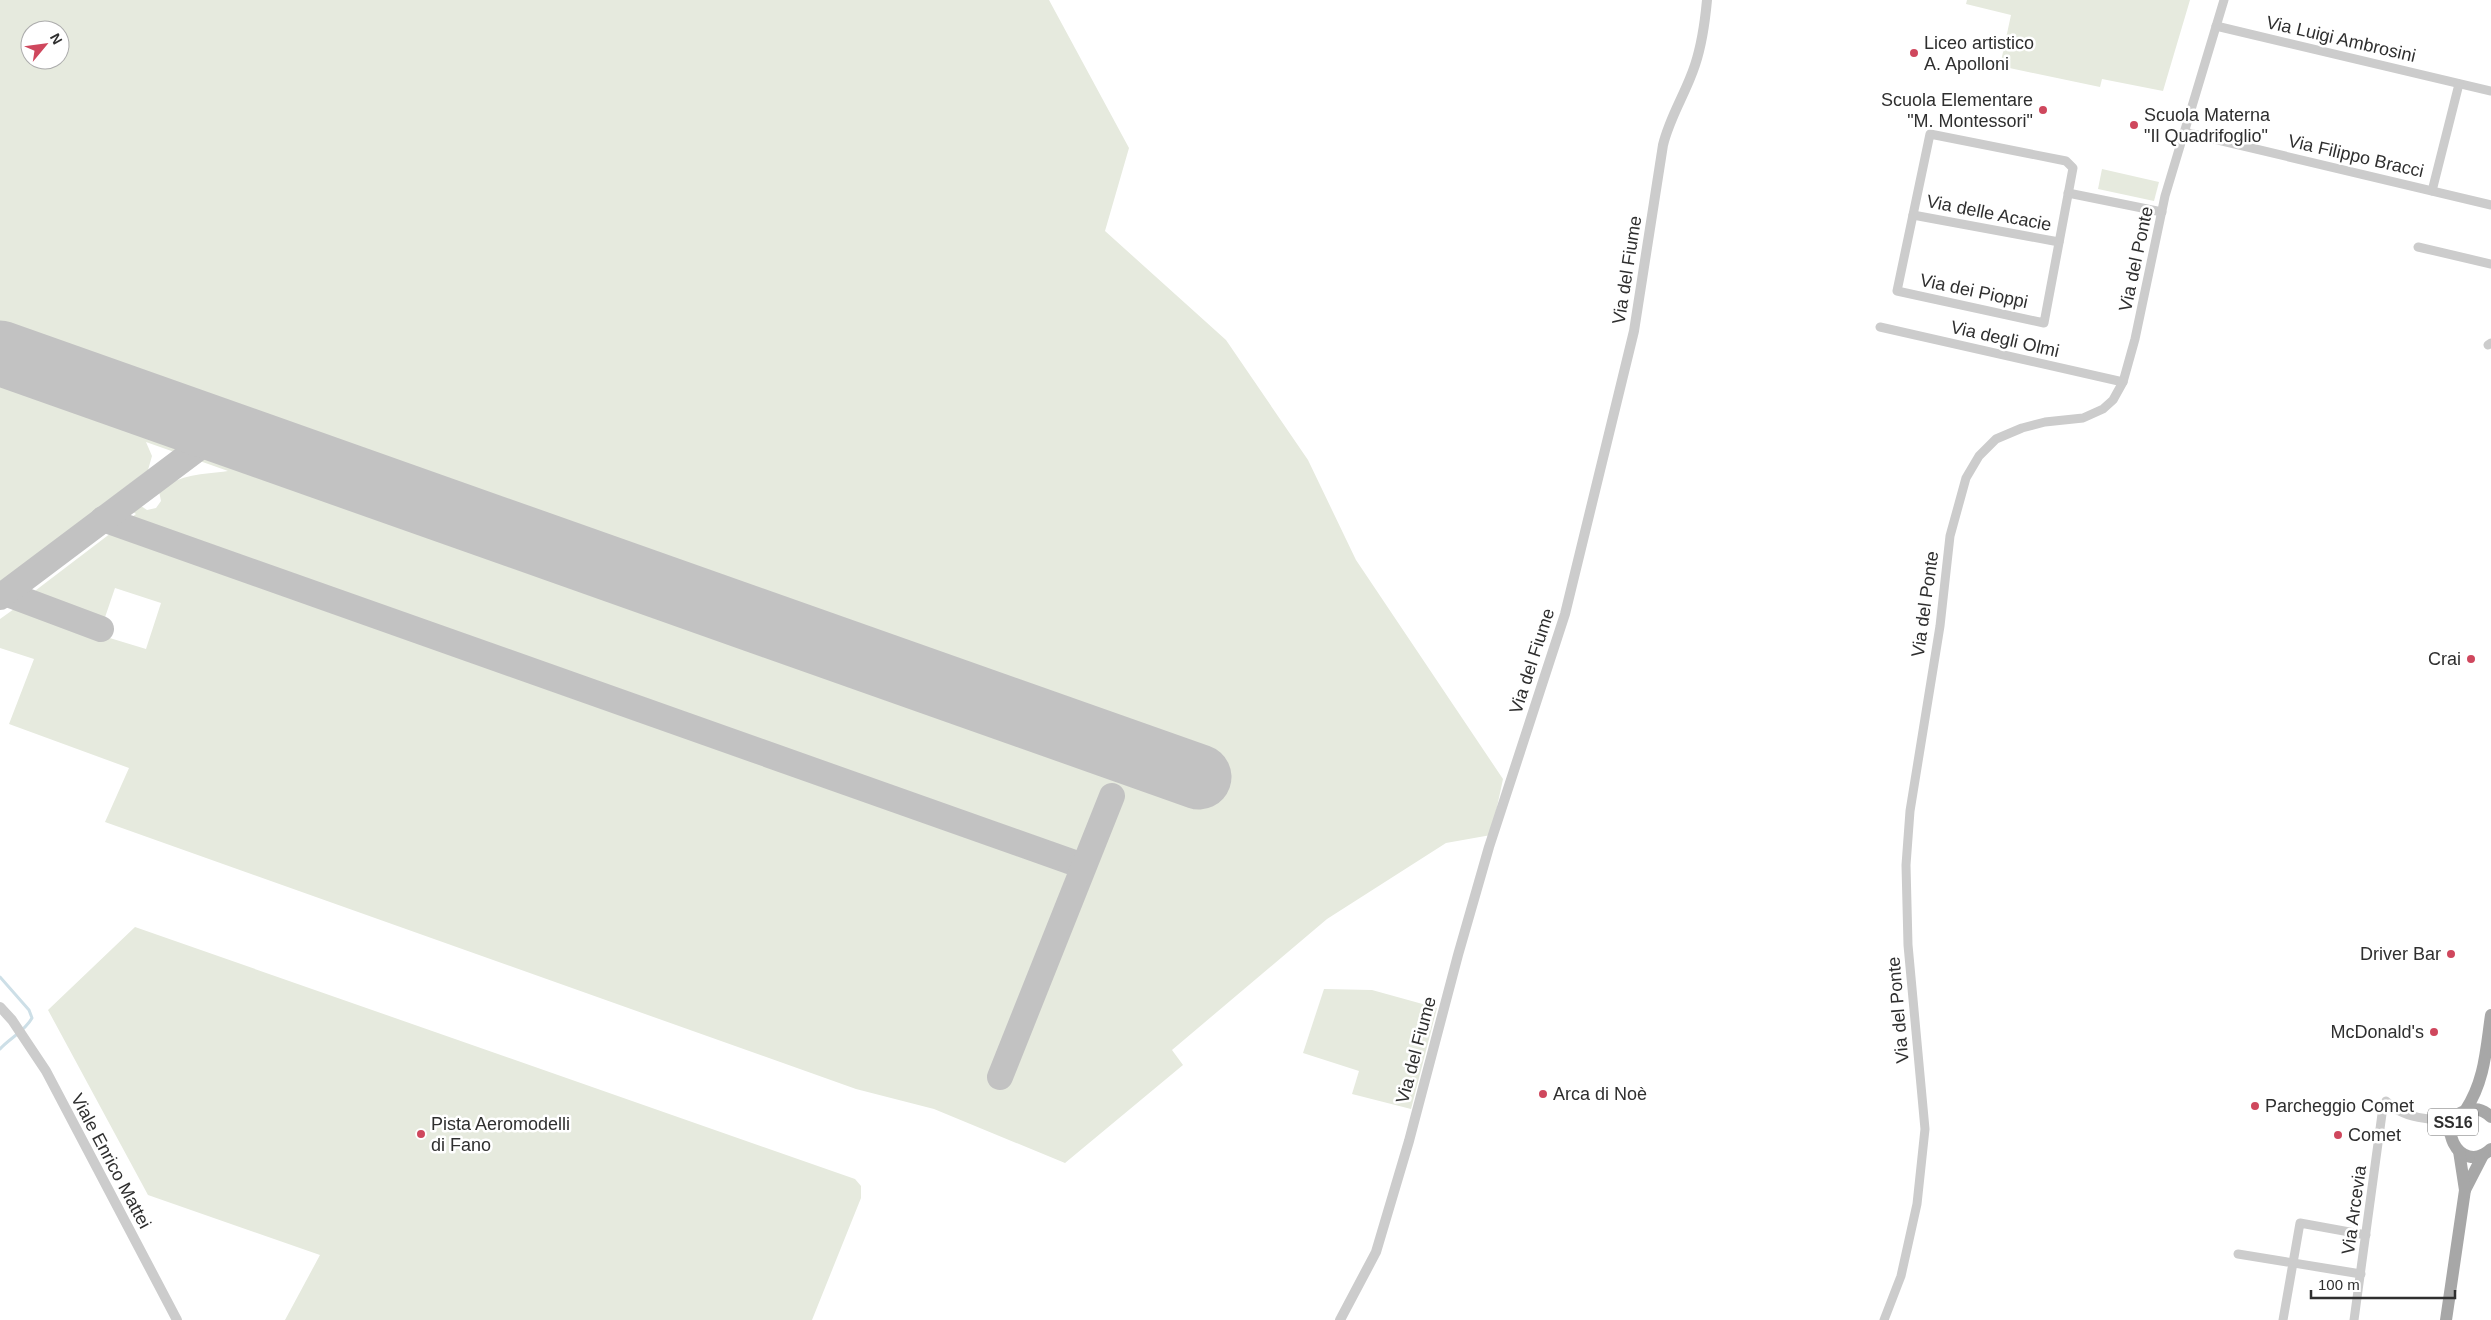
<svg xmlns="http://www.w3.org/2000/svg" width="2491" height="1320" font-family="Arial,sans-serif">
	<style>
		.green { fill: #e6eade; fill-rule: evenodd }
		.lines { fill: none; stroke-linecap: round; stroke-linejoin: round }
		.stream { stroke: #cddfe7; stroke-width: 3 }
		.taxiway { stroke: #c2c2c2; stroke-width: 26 }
		.runway { stroke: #c2c2c2; stroke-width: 65 }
		.minor { stroke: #ccc; stroke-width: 9 }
		.tertiary { stroke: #ccc; stroke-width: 10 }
		.primary { stroke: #a7a7a7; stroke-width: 12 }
		.poi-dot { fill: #cf475d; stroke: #fff; stroke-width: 2 }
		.labels { text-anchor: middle; stroke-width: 5; stroke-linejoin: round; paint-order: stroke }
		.shield { fill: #fff; stroke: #6d6d6d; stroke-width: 1 }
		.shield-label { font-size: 16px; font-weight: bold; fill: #2f2f2f }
		.street-label { font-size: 18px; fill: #2f2f2f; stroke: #fff }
		.poi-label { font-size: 18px; fill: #2f2f2f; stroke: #fff; text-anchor: start }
	</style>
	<rect width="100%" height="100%" fill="#fff"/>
	<!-- green -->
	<g class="green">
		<path d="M0,0H1049L1129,148L1105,231L1226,340L1308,460L1356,560L1503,779L1491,835L1446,843L1327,919L1172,1050L1183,1065L1065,1163L934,1109L856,1089L105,822L129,768L9,724L34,659L0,648V619L14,609L146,649L161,603L115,588L101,629L23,600L136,514L133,512L141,506L147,510L156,508L161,501L159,491C182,473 201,475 228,471L146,442L152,456L148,470L0,583ZM30,30H60V60H30Z"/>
		<polygon points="1967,0 2190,0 2163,91 2102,79 2100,87 2000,66 2011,15 1966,4"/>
		<polygon points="2102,169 2159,182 2154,201 2098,189"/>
		<polygon points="135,927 855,1179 861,1186 861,1198 812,1320 285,1320 320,1255 148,1195 48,1010"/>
		<polygon points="1324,989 1372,990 1437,1008 1411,1109 1352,1094 1359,1071 1303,1053"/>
	</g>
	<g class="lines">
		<!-- stream -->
		<path class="stream" d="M0,977L29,1010L32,1018C25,1031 10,1038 0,1049"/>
		<!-- taxiway -->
		<g class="taxiway">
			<polyline points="103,519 1083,866"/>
			<polyline points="5,593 101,629"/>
			<polyline points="0,597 221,431"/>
			<polyline points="1000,1077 1112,796"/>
		</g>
		<!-- runway -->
		<polyline class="runway" points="0,353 1199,777"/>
		<!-- minor -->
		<g class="minor">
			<polyline points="2216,26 2491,91"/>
			<polyline points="2184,132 2491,205"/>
			<polygon points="1930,134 2066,161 2073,168 2044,323 1897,291"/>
			<polyline points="2432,191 2459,84"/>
			<polyline points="2068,193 2162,212"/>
			<polyline points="1913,215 2059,242"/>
			<polyline points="2418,247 2491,264"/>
			<polyline points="1880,327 2123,382"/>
			<polyline points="2488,345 2491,343"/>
			<polyline points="2430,1119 2450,1135"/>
			<polyline points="2238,1254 2361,1274"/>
			<polyline points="1884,1320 1901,1276 1917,1204 1925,1129 1908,945 1906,865 1910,811 1940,626 1950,536 1966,478 1979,456 1996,439 2022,428 2045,422 2083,418 2103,409 2113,400 2123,382 2135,339 2165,196 2224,0"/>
			<polyline points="2283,1320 2300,1223 2366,1235"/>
			<path d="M2354,1320L2382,1114L2386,1101C2401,1118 2434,1122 2455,1118"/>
		</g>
		<!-- tertiary -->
		<g class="tertiary">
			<polyline points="0,1007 12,1020 46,1071 177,1320"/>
			<path d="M1340,1320L1376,1252L1409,1141L1458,955L1489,847L1565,614L1634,331L1663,145C1670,116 1686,93 1695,65C1702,44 1705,22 1707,0"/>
		</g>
		<!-- primary -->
		<g class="primary">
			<path d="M2465,1111C2485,1081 2486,1049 2491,1015"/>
			<path d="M2491,1117C2485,1111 2478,1108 2470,1110C2430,1116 2459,1179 2491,1149"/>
			<polyline points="2465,1190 2483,1155"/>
			<polyline points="2446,1320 2465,1190 2459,1151"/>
		</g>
	</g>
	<!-- markers -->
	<g class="poi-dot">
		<circle cx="1914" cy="53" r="5"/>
		<circle cx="2043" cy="110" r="5"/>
		<circle cx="2134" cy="125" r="5"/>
		<circle cx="2471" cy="659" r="5"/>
		<circle cx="2451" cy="954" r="5"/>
		<circle cx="2434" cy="1032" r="5"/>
		<circle cx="1543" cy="1094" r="5"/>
		<circle cx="2255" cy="1106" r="5"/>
		<circle cx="421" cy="1134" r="5"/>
		<circle cx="2338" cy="1135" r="5"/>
	</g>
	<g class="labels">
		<!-- shield labels -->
		<rect class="shield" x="2428" y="1108.5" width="50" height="27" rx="4"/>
		<g class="shield-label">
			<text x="2453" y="1128">SS16</text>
		</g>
		<!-- street labels -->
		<g class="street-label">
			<text transform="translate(2341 39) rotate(13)" y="6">Via Luigi Ambrosini</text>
			<text transform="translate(2356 156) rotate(13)" y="6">Via Filippo Bracci</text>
			<text transform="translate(1989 213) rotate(11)" y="6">Via delle Acacie</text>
			<text transform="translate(2136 259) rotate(-78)" y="6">Via del Ponte</text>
			<text transform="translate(1627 270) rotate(-81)" y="6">Via del Fiume</text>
			<text transform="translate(1974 291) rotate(12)" y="6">Via dei Pioppi</text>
			<text transform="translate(2005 339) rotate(13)" y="6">Via degli Olmi</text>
			<text transform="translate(1925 604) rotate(-82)" y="6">Via del Ponte</text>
			<text transform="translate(1532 661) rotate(-72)" y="6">Via del Fiume</text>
			<text transform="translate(1898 1010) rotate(-95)" y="6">Via del Ponte</text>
			<text transform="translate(1416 1050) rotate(-75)" y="6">Via del Fiume</text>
			<text transform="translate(111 1161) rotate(62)" y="6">Viale Enrico Mattei</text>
			<text transform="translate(2354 1210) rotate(-82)" y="6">Via Arcevia</text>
		</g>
		<!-- poi labels -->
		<g class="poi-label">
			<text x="1924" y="49">Liceo artistico<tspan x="1924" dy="21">A. Apolloni</tspan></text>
			<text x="2033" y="106" text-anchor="end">Scuola Elementare<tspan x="2033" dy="21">"M. Montessori"</tspan></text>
			<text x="2144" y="121">Scuola Materna<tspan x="2144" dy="21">"Il Quadrifoglio"</tspan></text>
			<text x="2461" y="665" text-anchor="end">Crai</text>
			<text x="2441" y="960" text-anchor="end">Driver Bar</text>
			<text x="2424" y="1038" text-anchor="end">McDonald's</text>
			<text x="1553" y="1100">Arca di Noè</text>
			<text x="2265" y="1112">Parcheggio Comet</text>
			<text x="431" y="1130">Pista Aeromodelli<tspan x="431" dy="21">di Fano</tspan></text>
			<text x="2348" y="1141">Comet</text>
		</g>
	</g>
	<!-- north arrow -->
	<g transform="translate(45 45) rotate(61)"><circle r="24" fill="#ffffff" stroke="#acacac"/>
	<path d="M0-4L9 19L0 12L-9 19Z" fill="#cf475d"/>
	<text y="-8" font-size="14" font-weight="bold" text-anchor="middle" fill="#2f2f2f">N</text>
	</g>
	<!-- scale -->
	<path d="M2311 1290v8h144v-8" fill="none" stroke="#2f2f2f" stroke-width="2.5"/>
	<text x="2318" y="1290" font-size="15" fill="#2f2f2f" stroke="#ffffff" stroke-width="4" paint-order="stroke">100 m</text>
</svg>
